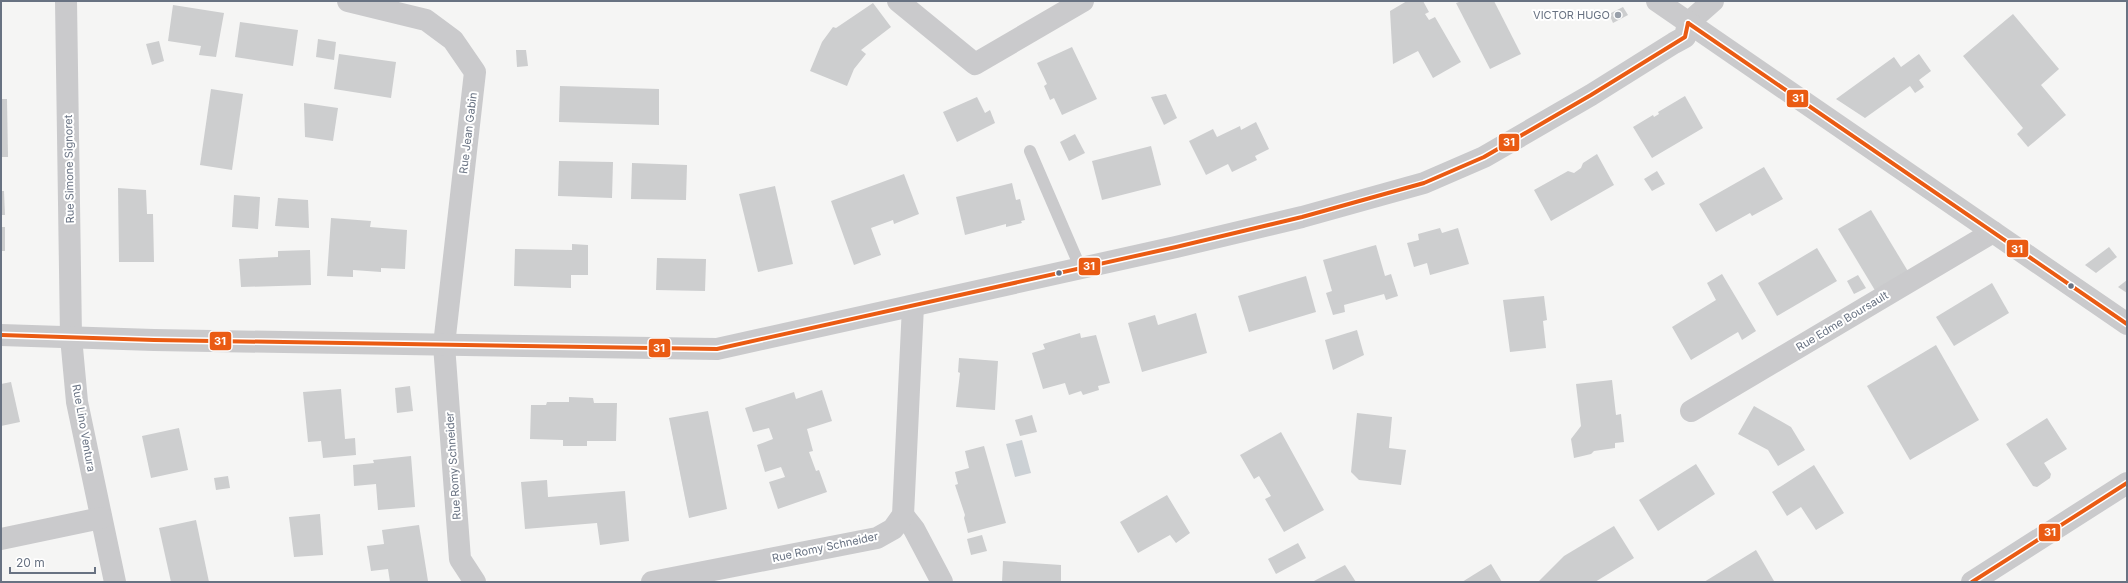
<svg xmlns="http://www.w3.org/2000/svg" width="2128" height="583" font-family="Inter,sans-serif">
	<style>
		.water { fill: #ccd1d5 }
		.building { fill: #cdcecf }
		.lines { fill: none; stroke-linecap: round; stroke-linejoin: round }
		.service { stroke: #cacacc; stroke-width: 12 }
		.minor { stroke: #cacacc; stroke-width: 22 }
		.tertiary { stroke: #cacacc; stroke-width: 22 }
		.bus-1-casing { stroke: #fff; stroke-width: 7 }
		.bus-1 { stroke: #ea5b13; stroke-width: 4 }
		.poi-dot { fill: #99a0aa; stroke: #fff; stroke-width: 1.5 }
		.bus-dot { fill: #687282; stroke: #fff; stroke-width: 1.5 }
		.labels { text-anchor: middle; stroke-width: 4; stroke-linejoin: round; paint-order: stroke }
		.poi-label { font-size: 11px; fill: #687282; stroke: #fff; text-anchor: end }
		.street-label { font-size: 11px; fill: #687282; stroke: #fff }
		.line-badge { stroke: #fff; stroke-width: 1.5 }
		.badge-label { font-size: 11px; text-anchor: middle; font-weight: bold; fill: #fff }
	</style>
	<rect width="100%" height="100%" fill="#f5f5f4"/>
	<!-- water -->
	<polygon class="water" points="1022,440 1031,473 1015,477 1006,444"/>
	<!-- building -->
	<g class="building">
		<polygon points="1407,1 1423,1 1429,12 1425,14 1429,20 1435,17 1461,62 1433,78 1418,51 1393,64 1390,11"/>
		<polygon points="1462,1 1494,1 1521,54 1490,69 1456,3"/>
		<polygon points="873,3 891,27 861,50 866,54 854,69 847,86 810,71 822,42 833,27 836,28"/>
		<polygon points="173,5 224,13 216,57 199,55 201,46 168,41"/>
		<polygon points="1623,7 1628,15 1613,23 1609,14"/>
		<polygon points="2013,14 2059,69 2041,85 2066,115 2028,147 2017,134 2023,128 1963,56"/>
		<polygon points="240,22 298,30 293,66 235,57"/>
		<polygon points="318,39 336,42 334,60 316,57"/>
		<polygon points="159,41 164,61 152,65 146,44"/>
		<polygon points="1072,47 1097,99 1062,115 1054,98 1050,100 1044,86 1047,84 1037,63"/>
		<polygon points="516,50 526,50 528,66 517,67"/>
		<polygon points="339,54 396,62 391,98 334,89"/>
		<polygon points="1919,54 1931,71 1919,80 1924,87 1915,93 1910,86 1865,118 1836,99 1894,57 1901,67"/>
		<polygon points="560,86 659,89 659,125 559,122"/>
		<polygon points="211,89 243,94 232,170 200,165"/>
		<polygon points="1166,94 1177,118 1164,125 1151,97"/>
		<polygon points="1685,96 1703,128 1652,158 1633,127 1653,115 1654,117 1659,114 1658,112"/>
		<polygon points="977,97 985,113 990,110 995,123 957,142 943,112"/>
		<polygon points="1,99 7,99 8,157 1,157"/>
		<polygon points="304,103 338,108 333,141 305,137"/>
		<polygon points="1256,122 1269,149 1255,156 1257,160 1232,172 1228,164 1206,175 1189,141 1213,129 1217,137 1240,126 1241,130"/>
		<polygon points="1075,134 1085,153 1069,161 1060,142"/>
		<polygon points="1151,146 1161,185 1102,200 1092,161"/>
		<polygon points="1597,154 1614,185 1551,221 1534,190 1568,171 1574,173 1581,168 1583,163"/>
		<polygon points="559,161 613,162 612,198 558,196"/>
		<polygon points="632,163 687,165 686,200 631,199"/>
		<polygon points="1764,167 1783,199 1752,216 1750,213 1716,232 1699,204"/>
		<polygon points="1657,171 1665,184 1652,191 1644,179"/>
		<polygon points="904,174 919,214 894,224 893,220 871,228 881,255 854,265 831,201"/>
		<polygon points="1012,183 1016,200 1020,199 1025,220 1021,221 1022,223 1006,227 1006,224 965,235 956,197"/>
		<polygon points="775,186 793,264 758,272 739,194"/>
		<polygon points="118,188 146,190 147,214 153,214 154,262 119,262"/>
		<polygon points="1,191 4,191 5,215 1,215"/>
		<polygon points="234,195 260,197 258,229 232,227"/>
		<polygon points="278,198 308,200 309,228 275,226"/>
		<polygon points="1871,210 1909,273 1876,292 1838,229"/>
		<polygon points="331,218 371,221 370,227 407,230 405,269 381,268 381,272 353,270 353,277 327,276"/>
		<rect x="1" y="227" width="4" height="24"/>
		<polygon points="1440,228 1442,233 1458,228 1469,264 1430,275 1427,263 1414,267 1407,243 1419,240 1418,234"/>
		<polygon points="572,244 588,245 588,275 571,275 571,288 514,286 515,249 572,250"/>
		<polygon points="1376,245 1385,276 1391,274 1398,296 1386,300 1384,294 1344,305 1345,312 1333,315 1326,293 1332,291 1323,260"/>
		<polygon points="2109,247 2117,257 2096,273 2085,265"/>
		<polygon points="1817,248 1837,281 1777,316 1758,283"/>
		<polygon points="310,250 311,285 241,287 239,259 278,257 278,251"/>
		<polygon points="657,258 706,259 705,291 656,290"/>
		<polygon points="1722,274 1756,331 1742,340 1738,332 1691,360 1672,327 1716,300 1707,283"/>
		<polygon points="1858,275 1866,288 1854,294 1847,281"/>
		<polygon points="1306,276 1316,312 1249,332 1238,296"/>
		<polygon points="2127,280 2127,293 2118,287"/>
		<polygon points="1992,283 2009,313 1954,346 1936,317"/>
		<polygon points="1544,296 1547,320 1543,321 1546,348 1510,352 1503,300"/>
		<polygon points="1196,313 1207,353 1142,372 1128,323 1155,315 1158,325"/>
		<polygon points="1357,330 1364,355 1333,370 1325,340"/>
		<polygon points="1080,333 1081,338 1096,335 1110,383 1098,386 1099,390 1083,395 1081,391 1069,395 1065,383 1043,389 1032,353 1045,349 1043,344"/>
		<polygon points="1936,345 1979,420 1910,460 1867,386"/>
		<polygon points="959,358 998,361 995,410 956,407 960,373 958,372"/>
		<polygon points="1612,380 1616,415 1621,414 1624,442 1615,443 1615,448 1594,451 1591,454 1574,458 1571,439 1581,426 1576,384"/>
		<polygon points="11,382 20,422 1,426 1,384"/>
		<polygon points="410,386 413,411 397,413 395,388"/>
		<polygon points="341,389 345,439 355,438 356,455 323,458 321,441 308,442 303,392"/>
		<polygon points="822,390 832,421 807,429 813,451 809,452 816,471 819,470 827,492 778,509 769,482 785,477 781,467 765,472 757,445 773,439 769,428 753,432 745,408 794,392 796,399"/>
		<polygon points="569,397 593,398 594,403 617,403 616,441 587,441 587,446 563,446 563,440 530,439 531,405 546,405 547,402 569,402"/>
		<polygon points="1754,406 1791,427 1805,450 1778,466 1768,450 1738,434"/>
		<polygon points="708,411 727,509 689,518 669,418"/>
		<polygon points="1357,413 1392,417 1389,448 1406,450 1401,485 1359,480 1351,472"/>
		<polygon points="1032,415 1037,432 1020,436 1015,420"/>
		<polygon points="2047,418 2067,449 2044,463 2051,474 2050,478 2037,487 2033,486 2006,444"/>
		<polygon points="179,428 188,470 151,478 142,436"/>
		<polygon points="1281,432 1324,510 1284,532 1265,499 1271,496 1259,476 1254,479 1240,455"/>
		<polygon points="984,446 1006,523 968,533 964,518 965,515 955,485 958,484 955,472 969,468 965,451"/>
		<polygon points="411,456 415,507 378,510 376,484 354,486 353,465 374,463 373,460"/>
		<polygon points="1696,464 1715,494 1658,531 1639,500"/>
		<polygon points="1814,465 1844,513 1816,530 1801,507 1787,516 1772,492"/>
		<polygon points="228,476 230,488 216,490 214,478"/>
		<polygon points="547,480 548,497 625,491 629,541 600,545 597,523 525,529 521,482"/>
		<polygon points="1167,495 1190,533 1176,543 1170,535 1138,553 1120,522"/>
		<polygon points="320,514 323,555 294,557 289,517"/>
		<polygon points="196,520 209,582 171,582 159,528"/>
		<polygon points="419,525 428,581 390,582 388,569 371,571 367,546 384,544 382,530"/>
		<polygon points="1614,526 1634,558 1595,582 1538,582 1564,556"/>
		<polygon points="982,535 987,551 971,555 967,539"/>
		<polygon points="1298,543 1306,558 1276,574 1268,559"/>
		<polygon points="1756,550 1774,581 1773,582 1704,582"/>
		<polygon points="1003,561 1061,565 1061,582 1002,582"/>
		<polygon points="1491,564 1502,582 1462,582"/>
		<polygon points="1345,565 1356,582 1312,582"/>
	</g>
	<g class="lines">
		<!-- service -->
		<polyline class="service" points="1030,151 1081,269"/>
		<!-- minor -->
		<g class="minor">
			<polyline points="66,1 71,337 77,402 115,582"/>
			<polyline points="348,1 426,20 453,40 475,72 444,345 460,559 475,582"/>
			<polyline points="898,1 975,64 1083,1"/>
			<polyline points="1,335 154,340 717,349 1176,247 1302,217 1424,183 1484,157 1591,95 1674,43 1685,37 1688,23 1713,1"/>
			<polyline points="1691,411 1993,232"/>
			<polyline points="903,515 914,529 942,582"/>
			<polyline points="1,539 101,518"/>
			<polyline points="652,582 877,538 893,529 903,515 913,306"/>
		</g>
		<!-- tertiary -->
		<g class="tertiary">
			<polyline points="1657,1 2127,324"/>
			<polyline points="1972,582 2127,483"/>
		</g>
		<!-- bus-1 casing -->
		<g class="bus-1-casing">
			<g id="bus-1">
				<polyline points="1688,23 2127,324"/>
				<polyline points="1,335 154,340 717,349 1176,247 1302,217 1424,183 1484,157 1591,95 1685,37 1688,23"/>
				<polyline points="1972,582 2127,483"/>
			</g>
		</g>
		<!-- bus-1 -->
		<use href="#bus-1" class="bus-1"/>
	</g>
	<!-- markers -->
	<circle class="poi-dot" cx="1618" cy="15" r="4"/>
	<g class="bus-dot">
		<circle cx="1059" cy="273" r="3.5"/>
		<circle cx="2071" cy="286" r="3.5"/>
	</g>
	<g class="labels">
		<!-- poi labels -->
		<g class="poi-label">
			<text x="1610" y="19">VICTOR HUGO</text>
		</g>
		<!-- street labels -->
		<g class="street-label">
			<text transform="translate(468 133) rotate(-83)" y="4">Rue Jean Gabin</text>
			<text transform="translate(69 169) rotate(-91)" y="4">Rue Simone Signoret</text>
			<text transform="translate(1842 321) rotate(-31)" y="4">Rue Edme Boursault</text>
			<text transform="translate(84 428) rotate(80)" y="4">Rue Lino Ventura</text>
			<text transform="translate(453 466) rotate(-94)" y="4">Rue Romy Schneider</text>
			<text transform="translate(825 547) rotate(-12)" y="4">Rue Romy Schneider</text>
		</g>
	</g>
	<g class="line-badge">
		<rect x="1786" y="89" width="23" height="19" rx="4" fill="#ea5b13"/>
		<rect x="1498" y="133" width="22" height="19" rx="4" fill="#ea5b13"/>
		<rect x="2006" y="239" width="23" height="19" rx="4" fill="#ea5b13"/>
		<rect x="1078" y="257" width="23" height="19" rx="4" fill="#ea5b13"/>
		<rect x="209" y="331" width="23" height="20" rx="4" fill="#ea5b13"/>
		<rect x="648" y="338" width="23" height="20" rx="4" fill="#ea5b13"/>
		<rect x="2038" y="523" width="23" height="19" rx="4" fill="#ea5b13"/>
	</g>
	<g class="badge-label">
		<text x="1798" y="102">31</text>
		<text x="1509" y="146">31</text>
		<text x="2017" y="253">31</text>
		<text x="1089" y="270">31</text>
		<text x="220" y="345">31</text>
		<text x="659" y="352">31</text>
		<text x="2050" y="536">31</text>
	</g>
	<!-- border -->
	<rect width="2128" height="583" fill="none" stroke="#687282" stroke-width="4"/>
	<!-- scale -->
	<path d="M10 567v6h85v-6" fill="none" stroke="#687282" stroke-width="2"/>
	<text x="16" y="567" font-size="12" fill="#687282" stroke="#ffffff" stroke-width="3" paint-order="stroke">20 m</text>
</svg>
